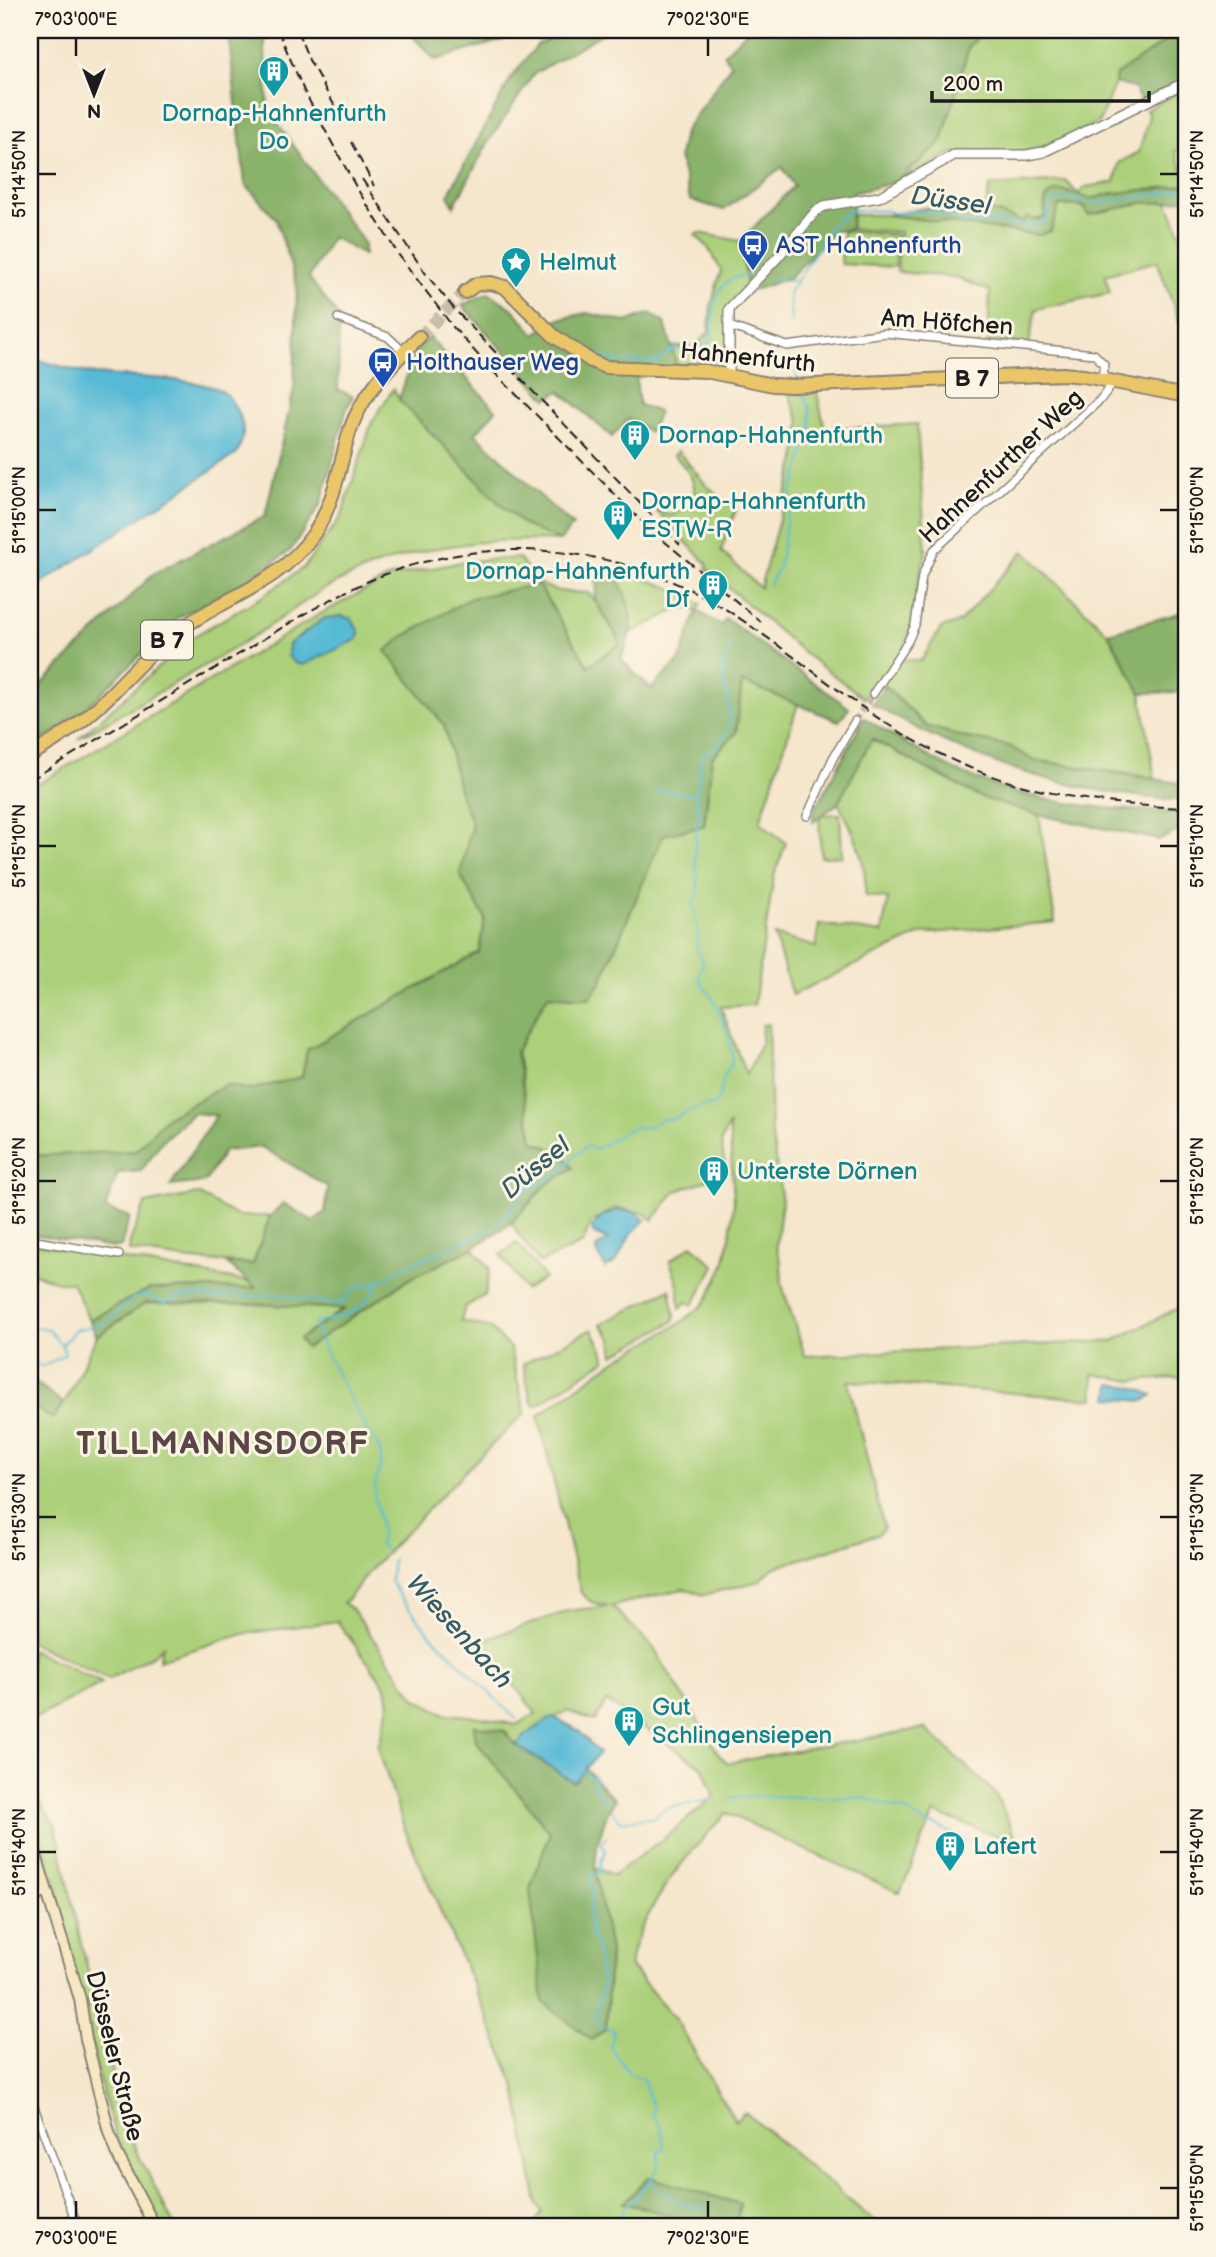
<svg xmlns="http://www.w3.org/2000/svg" width="1216" height="2257" font-family="'Balsamiq Sans',sans-serif">
	<style>
		.green { fill: #acd07a; stroke: #64764b; stroke-width: 2; fill-rule: evenodd }
		.forest { fill: #89b26a; stroke: #526743; stroke-width: 2 }
		.water { fill: #57bad6; stroke: #3a6b79; stroke-width: 2 }
		.lines { fill: none; stroke-linecap: round; stroke-linejoin: round }
		.stream { stroke: #57bad6; stroke-width: 2 }
		.minor-tunnel { stroke: #cabea9; stroke-width: 7; stroke-dasharray: 7 3.5; stroke-linecap: butt }
		.primary-tunnel { stroke: #cabea9; stroke-width: 12; stroke-dasharray: 12 6; stroke-linecap: butt }
		.minor-casing { stroke: #888174; stroke-width: 10 }
		.tertiary-casing { stroke: #888174; stroke-width: 12 }
		.secondary-casing { stroke: #888174; stroke-width: 14 }
		.primary-casing { stroke: #888174; stroke-width: 16 }
		.minor { stroke: #fff; stroke-width: 7 }
		.tertiary { stroke: #fff; stroke-width: 9 }
		.secondary { stroke: #f7e8c3; stroke-width: 10 }
		.primary { stroke: #ebc669; stroke-width: 12 }
		.rail { stroke: #1c1c1c; stroke-width: 2; stroke-dasharray: 10 5; stroke-linecap: butt }
		.ticks { fill: none; stroke: #1c1c1c; stroke-width: 2.5 }
		.labels { text-anchor: middle; stroke-width: 6; stroke-linejoin: round; paint-order: stroke }
		.shield { fill: #fcf5e5; stroke: #5f5d58; stroke-width: 2 }
		.shield-label { font-size: 23px; font-weight: bold; fill: #1c1c1c }
		.culture-label { font-size: 24px; fill: #0d838f; stroke: #fcf5e5; text-anchor: start }
		.transit-label { font-size: 24px; fill: #164399; stroke: #fcf5e5; text-anchor: start }
		.street-label { font-size: 24px; fill: #1c1c1c; stroke: #fcf5e5 }
		.water-label { font-size: 26px; font-style: italic; fill: #345b66; stroke: #fcf5e5 }
		.district-label { font-size: 32px; font-weight: bold; letter-spacing: 2px; fill: #5b4646; stroke: #fcf5e5 }
		.neatline { fill: none; stroke: #1c1c1c; stroke-width: 2.5 }
		.ticks-label { font-size: 18px; text-anchor: middle; fill: #1c1c1c }
	</style>
	<rect width="100%" height="100%" fill="#fcf5e5"/>
	<filter id="ink" filterUnits="userSpaceOnUse"><feTurbulence type="fractalNoise" baseFrequency=".0143" numOctaves="2"/><feDisplacementMap in="SourceGraphic" scale="14" xChannelSelector="R" yChannelSelector="G"/><feConvolveMatrix kernelMatrix="1 2 1 2 8 2 1 2 1" color-interpolation-filters="sRGB"/></filter>
	<filter id="wash" filterUnits="userSpaceOnUse"><feTurbulence type="fractalNoise" baseFrequency=".00686" numOctaves="4" result="noise"/><feDisplacementMap in="SourceGraphic" scale="28" xChannelSelector="R" yChannelSelector="G"/><feGaussianBlur stdDeviation="1.57" result="paint"/><feColorMatrix in="noise" values="0 0 0 0 0 0 0 0 0 0 0 0 0 0 0 0 0 1.4 0 .05"/><feComposite in="paint" operator="in"/></filter>
	<g filter="url(#wash)">
		<rect width="100%" height="100%" fill="#f5e6cc"/>
		<!-- green -->
		<g class="green">
			<polygon points="985,30 1037,30 1054,39 1069,40 1110,30 1182,30 1116,75 1115,83 1099,122 1049,147 1024,152 952,153 896,182 942,141 969,46"/>
			<polygon points="1186,88 1186,154 1183,148 1175,151 1186,177 1186,184 1164,190 1112,193 1091,199 1047,197 1045,204 1045,217 1023,223 995,212 985,211 990,186 1066,181 1078,194 1086,187 1115,182 1119,163 1139,152 1149,116 1146,110"/>
			<polygon points="1168,202 1186,249 1186,340 1157,261 1105,275 1110,293 1036,309 1029,344 988,341 990,291 954,277 897,272 900,232 851,229 852,215 888,215 1039,235 1051,231 1058,206 1077,205 1084,207 1088,214 1142,203"/>
			<polygon points="843,231 897,235 895,267 841,264"/>
			<polygon points="699,233 740,241 748,292 727,316 726,371 677,367 671,347 696,346 709,332 711,306 721,270 707,246 695,235"/>
			<path d="M393,389L400,400L500,504L524,525L560,541C475,537 405,547 328,587C302,602 278,621 252,637C195,672 136,705 78,739L191,638L263,596L304,567L341,517L372,422Z"/>
			<path d="M817,392L825,429L917,424L926,552L919,578L912,625L902,659L921,661L941,628L960,622L1024,551L1108,633L1141,693L1155,778L1033,760L1009,746L963,737L926,726L885,686L871,687L864,698L805,654L706,568L708,565L652,506C672,520 674,516 693,504C698,480 689,472 674,455L678,451L706,485L736,510L721,551L760,588L796,459L800,422L789,394Z"/>
			<path d="M519,558C543,590 547,592 588,593L594,599L618,638L619,645L588,666L386,651L444,725L460,793L472,824L460,875L485,918L479,952L307,1050L302,1077L249,1090L226,1085L167,1117L136,1151L30,1156V789L320,614L390,577L466,561Z"/>
			<polygon points="614,568 668,587 701,604 697,611 682,607 629,634 627,603"/>
			<path d="M742,681L798,704L760,822L786,843L774,876L754,1005L721,1007L746,1075L761,1044L762,1025L768,1024L771,1130L782,1202L776,1246L781,1263L782,1285L805,1356L1113,1341L1186,1304V1377L1133,1381L1093,1374L1094,1399L848,1381L884,1528L878,1534L773,1568L759,1581L704,1595L683,1589L612,1606L653,1647L720,1756L728,1763L925,1728L996,1794L1018,1843L934,1813L900,1893L726,1813C712,1829 697,1845 683,1862C666,1882 628,1943 631,1967L676,2020L735,2121L745,2112L881,2227H736L740,2204L649,2178L624,2203L714,2227H532L542,2212L537,2204L516,2088L488,2019L405,1830L378,1748L389,1706L386,1687L337,1621L243,1634L159,1660L163,1646L152,1656L109,1679L30,1642V1405L53,1419L66,1400L97,1336L146,1303L254,1304L345,1309L299,1339L306,1348L409,1279L473,1248L490,1269L485,1295L465,1307L461,1321L490,1328L510,1348L525,1413C473,1462 423,1514 374,1566C363,1578 356,1592 343,1603L353,1610L415,1698L445,1714L480,1717L516,1725L536,1714L480,1641L568,1611L609,1606L591,1602L581,1593L538,1416L611,1363L682,1322L702,1306L708,1298L724,1265L730,1236L734,1201L729,1124L721,1141L726,1173L676,1191L653,1220L643,1213L615,1208L591,1223L583,1243L539,1263L511,1223L546,1185L563,1154L533,1141L516,1050L548,995L589,998L600,984L663,835L704,826L712,757L736,733ZM606,1701L703,1768L714,1797L662,1840L613,1875L595,1868L610,1951L606,2028L530,1889L550,1832L476,1741L474,1725L504,1731L516,1745L528,1733L567,1711L595,1721Z"/>
			<path d="M871,739L980,797L1039,815L1055,922L921,934L792,995L774,935L816,947L819,924L882,933L888,899L865,896C868,864 854,830 838,803Z"/>
			<polygon points="840,814 842,856 821,857 819,815"/>
			<polygon points="198,1194 237,1216 270,1216 253,1264 191,1260 129,1251 130,1241 145,1204"/>
			<polygon points="32,1243 248,1282 258,1288 149,1289 89,1320 72,1282 57,1282 30,1272 30,1244"/>
			<polygon points="517,1243 545,1278 525,1290 501,1255"/>
			<polygon points="692,1245 715,1266 693,1305 687,1302 680,1308 678,1285 670,1261"/>
			<polygon points="670,1289 675,1316 674,1321 614,1355 612,1339 601,1324"/>
			<polygon points="592,1329 605,1356 605,1360 535,1406 531,1400 523,1364"/>
			<polygon points="30,1649 102,1683 30,1721"/>
			<polygon points="30,1788 56,1827 80,1938 128,2134 175,2227 162,2227 116,2138 102,2091 54,1879 33,1814 30,1810"/>
		</g>
		<!-- forest -->
		<g class="forest">
			<polygon points="228,30 264,30 268,110 364,243 364,255 332,237 309,278 339,317 338,390 353,396 346,411 321,504 291,550 242,584 179,617 87,707 55,732 30,747 30,696 153,574 265,516 294,389 297,286 276,219 245,184"/>
			<polygon points="407,30 521,30 506,39 435,60"/>
			<polygon points="574,30 608,30 534,74 489,141 454,206 448,195 511,78 538,44"/>
			<polygon points="748,30 985,30 969,46 942,141 896,182 853,193 851,229 835,231 789,278 748,292 740,241 794,186 782,167 724,210 690,200 679,157 684,132 731,65 724,54"/>
			<polygon points="1182,30 1186,30 1186,77 1141,102 1134,88 1115,83 1116,75"/>
			<path d="M1186,184V198L1168,202L1142,203L1088,215L1084,207L1077,205L1059,206L1051,231L1039,235L888,215L930,207L963,216L985,211L995,212L1023,222L1027,217L1036,220L1045,217C1045,210 1043,201 1048,196C1060,184 1077,197 1090,198C1096,199 1104,195 1111,194C1136,189 1161,190 1186,184Z"/>
			<polygon points="489,293 512,308 535,334 555,320 587,313 626,322 650,313 665,323 677,367 636,378 639,405 659,412 650,432 628,419 612,437 560,391 547,399 462,305"/>
			<path d="M429,337L496,410L475,434C509,463 538,497 573,525L560,541L524,525L500,504L399,400L415,350Z"/>
			<path d="M614,568C622,587 634,611 630,633C628,642 624,651 621,660L651,689L680,660L697,611L721,625L726,619L849,708L839,721L742,682L736,733L712,757L704,826L663,835L600,984L589,998L548,995L516,1051L533,1141L563,1154L573,1168L546,1185L511,1223L473,1248L409,1279L306,1348L299,1339L344,1309L254,1304L146,1303L97,1336L89,1320L149,1289L256,1288L226,1263L253,1264L270,1216L283,1203L313,1221L325,1212L328,1187L262,1147L224,1151L205,1182L170,1186L216,1115L193,1113L163,1140L141,1171L118,1173L105,1209L130,1217L121,1246L113,1248L30,1234V1156L136,1151L167,1117L226,1085L249,1090L302,1077L307,1050L479,952L485,918L460,875L472,824L460,793L444,725L386,651L404,636L471,598L538,584L588,666L619,645L618,638L594,599L597,588L593,572Z"/>
			<polygon points="1186,611 1186,692 1141,693 1108,633"/>
			<path d="M885,686L926,726L963,737L1009,746L1033,760L1186,784V801C1064,792 978,765 872,704Z"/>
			<path d="M864,718C894,736 924,756 957,771C1029,804 1108,810 1186,813V830H1180L1159,840L1039,815L980,797L872,739L838,803L813,822V813Z"/>
			<polygon points="30,1378 63,1403 53,1419 30,1405"/>
			<polygon points="474,1725 504,1731 516,1745 573,1782 585,1768 615,1800 607,1814 597,1845 595,1868 610,1951 606,2029 592,2040 543,2002 530,1889 550,1832 476,1741"/>
			<polygon points="649,2177 740,2204 736,2227 714,2227 623,2203"/>
		</g>
		<!-- water -->
		<g class="water">
			<path d="M30,358C49,363 68,369 88,373C117,378 208,376 227,395C232,400 235,407 238,413C246,428 244,440 236,454L30,591Z"/>
			<polygon points="342,616 352,619 359,632 358,639 303,665 295,663 288,656 289,644 325,618"/>
			<polygon points="618,1210 635,1212 645,1220 631,1234 616,1262 605,1268 596,1250 597,1247 608,1240 593,1233 592,1228 602,1216"/>
			<polygon points="1111,1384 1133,1387 1153,1395 1144,1401 1109,1398"/>
			<polygon points="553,1717 578,1730 599,1753 574,1782 516,1745 528,1733"/>
		</g>
		<g class="lines">
			<!-- stream -->
			<g class="stream">
				<polyline points="1093,204 1186,189"/>
				<polyline points="768,280 795,281"/>
				<path d="M550,321L597,354L612,361L657,362L671,350L699,347L710,343C715,312 710,275 751,275"/>
				<polyline points="791,324 789,293 832,225 850,210 886,211 898,214 911,211 933,211 971,224 993,222 1030,226 1046,220 1050,205 1054,200 1075,199 1083,203"/>
				<polyline points="794,364 798,380"/>
				<polyline points="769,585 779,567 790,499 811,431 810,409 802,392"/>
				<polyline points="656,790 696,795"/>
				<path d="M380,1281C362,1313 351,1315 316,1322L314,1325C328,1363 350,1395 368,1432C371,1438 377,1443 380,1450C385,1467 372,1480 375,1497C377,1512 385,1531 379,1545L385,1549"/>
				<polyline points="30,1331 37,1327 47,1329 62,1345"/>
				<path d="M30,1359L42,1367L65,1354L62,1345L75,1330L103,1324L133,1298L145,1295L165,1303L177,1297L194,1295L218,1298L231,1293L248,1297L274,1294L337,1304L345,1302L350,1290L380,1281L401,1268L496,1227L524,1192L559,1174L572,1158L587,1146L596,1149C611,1142 621,1132 636,1126L643,1128L649,1127L662,1119H673L694,1108L714,1105C724,1093 720,1086 725,1074C727,1071 730,1068 731,1065C736,1049 721,1016 714,1001C707,986 693,985 703,963L696,945L698,932L692,903L699,892L695,861L696,831L700,817L696,795L702,754L719,744L727,732L731,719L722,669L730,648"/>
				<polyline points="393,1560 390,1580 400,1597 431,1635 516,1719"/>
				<polyline points="582,1769 590,1777 595,1777 594,1788 607,1803"/>
				<polyline points="730,1798 752,1796 864,1798 909,1812 926,1825 936,1825 968,1842 998,1851 1009,1847"/>
				<polyline points="612,1811 619,1820"/>
				<polyline points="620,1821 649,1818 655,1817 666,1808 711,1800"/>
				<polyline points="652,2179 654,2187 688,2206 706,2208"/>
				<path d="M598,2227L609,2225L642,2190L659,2168V2151L664,2150C661,2135 665,2126 651,2116L654,2108L648,2096L644,2079L629,2074C624,2062 615,2057 610,2046L615,2031L599,2026L595,2019L603,1986L596,1942L591,1937L589,1914L593,1890L590,1883L592,1875L600,1873L601,1861L606,1851L601,1843L606,1837"/>
			</g>
		</g>
	</g>
	<g filter="url(#ink)">
		<g class="lines">
			<!-- minor-tunnel -->
			<polyline class="minor-tunnel" points="855,721 873,694"/>
			<!-- primary-tunnel -->
			<polyline class="primary-tunnel" points="419,337 465,292"/>
			<!-- minor casing -->
			<g class="minor-casing">
				<g id="minor">
					<polyline points="338,318 388,337 404,352"/>
					<polyline points="729,326 787,346 885,333 1094,354 1104,364 1102,380"/>
					<polyline points="873,694 908,641 915,625 922,576 934,550 1100,400 1113,383"/>
					<polyline points="807,816 833,758 855,721"/>
					<polyline points="30,1240 119,1255"/>
					<polyline points="30,1903 47,1891"/>
					<polyline points="30,2096 78,2227"/>
					<polyline points="51,2227 74,2218"/>
				</g>
			</g>
			<!-- tertiary casing -->
			<g class="tertiary-casing">
				<polyline id="tertiary" points="729,374 729,309 777,258 816,211 824,206 879,197 954,155 1027,155 1043,152 1186,82"/>
			</g>
			<!-- secondary casing -->
			<g class="secondary-casing">
				<polyline id="secondary" points="30,1836 80,1999 86,2039 109,2132 116,2152 155,2227"/>
			</g>
			<!-- primary casing -->
			<g class="primary-casing">
				<g id="primary">
					<polyline points="465,292 477,284 491,283 505,287 554,336 591,361 605,367 705,371 773,385 792,386 1063,374 1084,376 1186,396"/>
					<path d="M30,755C55,741 78,726 99,706C123,683 145,656 171,636C219,598 277,587 313,535C335,503 339,466 350,430C363,392 391,365 419,337"/>
				</g>
			</g>
			<!-- minor -->
			<use href="#minor" class="minor"/>
			<!-- tertiary -->
			<use href="#tertiary" class="tertiary"/>
			<!-- secondary -->
			<use href="#secondary" class="secondary"/>
			<!-- primary -->
			<use href="#primary" class="primary"/>
			<!-- rail -->
			<g class="rail">
				<polyline points="278,30 304,91 356,187 398,254 453,327 487,365 646,526 761,622"/>
				<polyline points="297,30 309,60 338,112"/>
				<polyline points="351,142 374,186"/>
				<polyline points="362,179 426,274 455,310 680,545"/>
				<path d="M30,780C100,738 169,696 239,654C292,622 344,587 403,568C515,532 638,551 736,616C803,660 865,717 938,753C1016,793 1100,805 1186,808"/>
			</g>
		</g>
	</g>
	<!-- ticks -->
	<path class="ticks" d="M76,38V56M708,38V56M38,174H56M1160,174H1178M38,510H56M1160,510H1178M38,846H56M1160,846H1178M38,1181H56M1160,1181H1178M38,1517H56M1160,1517H1178M38,1852H56M1160,1852H1178M1160,2188H1178M76,2201V2218M708,2201V2218"/>
	<!-- icons -->
	<defs>
		<g id="building-pin" transform="scale(1.575)"><path d="M0 17L-7.5 6A9.5 9.5 0 1 1 7.5 6Z" fill="#0f9aa8" stroke="#fcf5e5"/><path d="M-4-6H4V6H1V3H-1V6H-4ZM-2.5-4.3h1.7v1.8h-1.7ZM.8-4.3h1.7v1.8H.8ZM-2.5-1h1.7V.8h-1.7ZM.8-1h1.7V.8H.8Z" fill="#fff"/></g>
		<g id="bus-pin" transform="scale(1.575)"><path d="M0 17L-7.5 6A9.5 9.5 0 1 1 7.5 6Z" fill="#1a4fb4" stroke="#fcf5e5"/><path d="M-5-6H5V4H4V6H2V4H-2V6H-4V4H-5ZM-3.5-4V0h7V-4ZM-3.5 1.2v1.5H-2V1.2ZM2 1.2v1.5H3.5V1.2Z" fill="#fff"/></g>
		<g id="sight-pin" transform="scale(1.575)"><path d="M0 17L-7.5 6A9.5 9.5 0 1 1 7.5 6Z" fill="#0f9aa8" stroke="#fcf5e5"/><path d="M0-6L1.8-2.2L6-1.7L2.9 1.2L3.7 5.4L0 3.3L-3.7 5.4L-2.9 1.2L-6-1.7L-1.8-2.2Z" fill="#fff"/></g>
	</defs>
	<g fill-rule="evenodd">
		<use href="#building-pin" x="274" y="71"/>
		<use href="#bus-pin" x="753" y="245"/>
		<use href="#sight-pin" x="516" y="262"/>
		<use href="#bus-pin" x="383" y="362"/>
		<use href="#building-pin" x="635" y="435"/>
		<use href="#building-pin" x="618" y="515"/>
		<use href="#building-pin" x="713" y="585"/>
		<use href="#building-pin" x="714" y="1171"/>
		<use href="#building-pin" x="629" y="1721"/>
		<use href="#building-pin" x="950" y="1846"/>
	</g>
	<g class="labels">
		<!-- shield labels -->
		<g class="shield">
			<rect x="946" y="358.5" width="52" height="39" rx="5"/>
			<rect x="141" y="620.5" width="52" height="39" rx="5"/>
		</g>
		<g class="shield-label">
			<text x="972" y="386">B 7</text>
			<text x="167" y="648">B 7</text>
		</g>
		<!-- culture labels -->
		<g class="culture-label">
			<text x="274" y="121" text-anchor="middle">Dornap-Hahnenfurth<tspan x="274" dy="28">Do</tspan></text>
			<text x="539" y="270">Helmut</text>
			<text x="658" y="443">Dornap-Hahnenfurth</text>
			<text x="641" y="509">Dornap-Hahnenfurth<tspan x="641" dy="28">ESTW-R</tspan></text>
			<text x="690" y="579" text-anchor="end">Dornap-Hahnenfurth<tspan x="690" dy="28">Df</tspan></text>
			<text x="737" y="1179">Unterste Dörnen</text>
			<text x="652" y="1715">Gut<tspan x="652" dy="28">Schlingensiepen</tspan></text>
			<text x="973" y="1854">Lafert</text>
		</g>
		<!-- transit labels -->
		<g class="transit-label">
			<text x="776" y="253">AST Hahnenfurth</text>
			<text x="406" y="370">Holthauser Weg</text>
		</g>
		<!-- street labels -->
		<g class="street-label">
			<text transform="translate(947 322) rotate(4)" y="8">Am Höfchen</text>
			<text transform="translate(748 357) rotate(6)" y="8">Hahnenfurth</text>
			<text transform="translate(1001 466) rotate(-43)" y="8">Hahnenfurther Weg</text>
			<text transform="translate(115 2056) rotate(76)" y="8">Düsseler Straße</text>
		</g>
		<!-- water labels -->
		<g class="water-label">
			<text transform="translate(951 200) rotate(8)" y="9">Düssel</text>
			<text transform="translate(535 1167) rotate(-40)" y="9">Düssel</text>
			<text transform="translate(460 1631) rotate(48)" y="9">Wiesenbach</text>
		</g>
		<!-- district labels -->
		<g class="district-label">
			<text x="223" y="1454">TILLMANNSDORF</text>
		</g>
	</g>
	<!-- margin -->
	<rect width="1216" height="2257" fill="none" stroke="#fcf5e5" stroke-width="77"/>
	<!-- north arrow -->
	<g transform="translate(94 94) rotate(180)" stroke="#fcf5e5" stroke-width="5" paint-order="stroke">
	<path d="M0-5L12 26L0 18L-12 26Z" fill="#1c1c1c"/>
	<text y="-10" font-size="19" font-weight="bold" text-anchor="middle" fill="#1c1c1c">N</text>
	</g>
	<!-- scale -->
	<path d="M932 91v10h217v-10" fill="none" stroke="#1c1c1c" stroke-width="3.5"/>
	<text x="943" y="91" font-size="21" fill="#1c1c1c" stroke="#fcf5e5" stroke-width="5" paint-order="stroke">200 m</text>
	<rect x="38" y="38" width="1140" height="2180" class="neatline"/>
	<g class="ticks-label">
		<text x="76" y="25">7°03'00"E</text>
		<text x="708" y="25">7°02'30"E</text>
		<text transform="translate(1197 174) rotate(-90)" y="6">51°14'50"N</text>
		<text transform="translate(19 174) rotate(-90)" y="6">51°14'50"N</text>
		<text transform="translate(1197 510) rotate(-90)" y="6">51°15'00"N</text>
		<text transform="translate(19 510) rotate(-90)" y="6">51°15'00"N</text>
		<text transform="translate(1197 846) rotate(-90)" y="6">51°15'10"N</text>
		<text transform="translate(19 846) rotate(-90)" y="6">51°15'10"N</text>
		<text transform="translate(1197 1181) rotate(-90)" y="6">51°15'20"N</text>
		<text transform="translate(19 1181) rotate(-90)" y="6">51°15'20"N</text>
		<text transform="translate(1197 1517) rotate(-90)" y="6">51°15'30"N</text>
		<text transform="translate(19 1517) rotate(-90)" y="6">51°15'30"N</text>
		<text transform="translate(1197 1852) rotate(-90)" y="6">51°15'40"N</text>
		<text transform="translate(19 1852) rotate(-90)" y="6">51°15'40"N</text>
		<text transform="translate(1197 2188) rotate(-90)" y="6">51°15'50"N</text>
		<text x="76" y="2244">7°03'00"E</text>
		<text x="708" y="2244">7°02'30"E</text>
	</g>
</svg>
